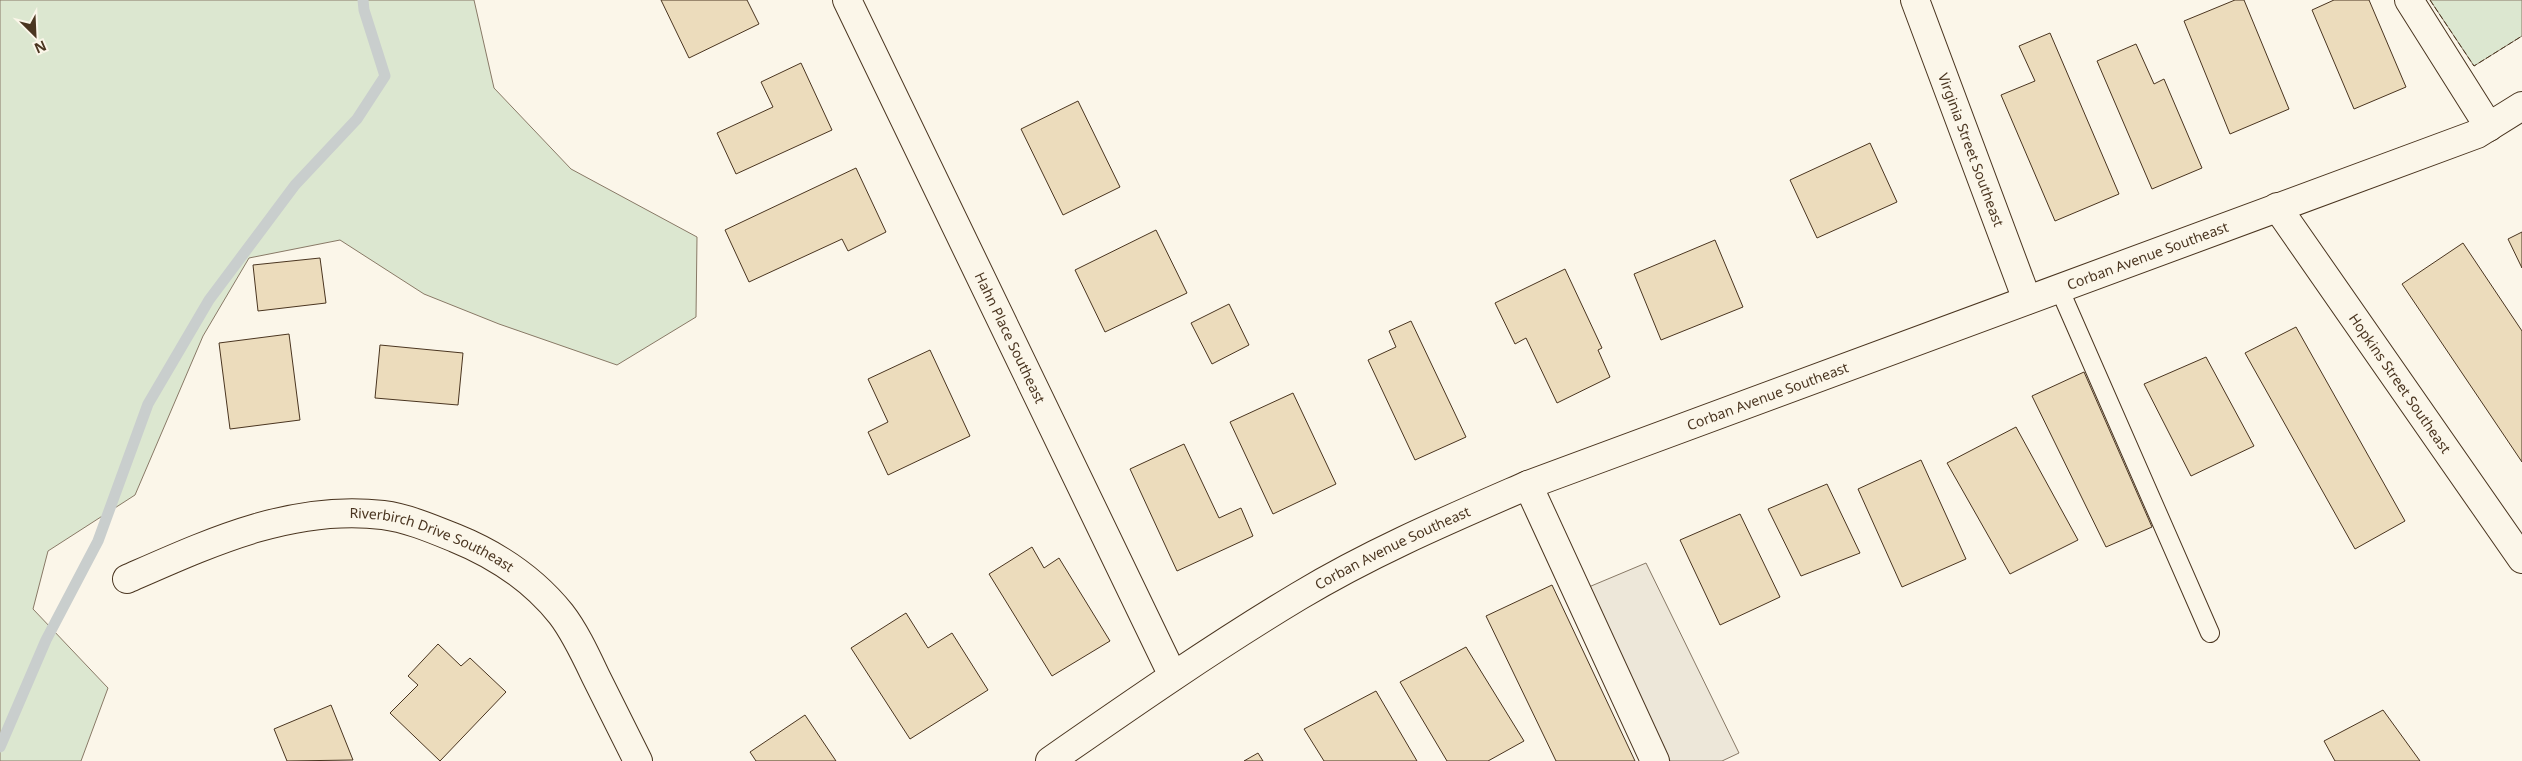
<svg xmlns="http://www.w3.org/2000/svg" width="2522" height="761" font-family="'Noto Sans',sans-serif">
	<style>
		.green { fill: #dce7d0; stroke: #887966 }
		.parking { fill: #ede7d9; stroke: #887966 }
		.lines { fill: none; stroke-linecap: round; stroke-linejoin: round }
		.stream { stroke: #c9cecd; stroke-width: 11 }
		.building { fill: #ecdcbc; stroke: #4a3520 }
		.lane-casing { stroke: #4a3520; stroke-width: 20 }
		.street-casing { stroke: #4a3520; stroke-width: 30 }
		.secondary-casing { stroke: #4a3520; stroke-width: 30 }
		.lane { stroke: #fbf6e9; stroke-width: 18 }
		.street { stroke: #fbf6e9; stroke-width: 28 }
		.secondary { stroke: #fbf6e9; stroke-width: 28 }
		.fence { stroke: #4a3520; stroke-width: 1; stroke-dasharray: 6 2.5; stroke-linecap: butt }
		.labels { text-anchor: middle; stroke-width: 4; stroke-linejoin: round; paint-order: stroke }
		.street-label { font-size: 14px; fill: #4a3520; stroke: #fbf6e9 }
	</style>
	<rect width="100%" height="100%" fill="#fbf6e9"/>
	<!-- green -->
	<g class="green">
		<polygon points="0,0 474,0 494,88 571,169 697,237 696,317 617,365 499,324 424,294 340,240 249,258 203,336 135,495 48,551 33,609 108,688 81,761 0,761"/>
		<polygon points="2430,0 2522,0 2522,36 2474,66"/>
	</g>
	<!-- parking -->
	<polygon class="parking" points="1646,563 1739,753 1722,761 1670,761 1584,589"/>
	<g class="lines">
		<!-- stream -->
		<polyline class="stream" points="0,747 46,640 98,541 148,404 209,300 295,185 357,119 385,76 364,10 363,0"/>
	</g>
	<!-- building -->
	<g class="building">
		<polygon points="661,0 747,0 759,24 689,58"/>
		<polygon points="2235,0 2244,0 2289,109 2230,134 2184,21"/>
		<polygon points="2334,0 2369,0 2406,87 2354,109 2312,10"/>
		<polygon points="2050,33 2119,194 2055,221 2001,95 2035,81 2019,46"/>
		<polygon points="2136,44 2154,84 2164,79 2202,168 2152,189 2097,61"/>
		<polygon points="801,63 832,130 736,174 717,133 773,107 761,82"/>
		<polygon points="1078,101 1120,187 1063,215 1021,129"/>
		<polygon points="1870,143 1897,202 1817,238 1790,180"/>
		<polygon points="856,168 886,232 848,251 842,239 749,282 725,230"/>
		<polygon points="1156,230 1187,293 1105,332 1075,270"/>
		<polygon points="2522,232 2522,268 2508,239"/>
		<polygon points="1715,240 1743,307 1661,340 1634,274"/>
		<polygon points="2463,243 2522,331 2522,462 2402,284"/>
		<polygon points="320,258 326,303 258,311 253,265"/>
		<polygon points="1565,269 1602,348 1598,350 1610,377 1557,403 1526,338 1515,344 1495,303"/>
		<polygon points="1229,304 1249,345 1212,364 1191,323"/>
		<polygon points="1411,321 1466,437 1415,460 1368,360 1396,347 1389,331"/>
		<polygon points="2296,327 2405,521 2355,549 2245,353"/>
		<polygon points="289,334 300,420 230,429 219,343"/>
		<polygon points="380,345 463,353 458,405 375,398"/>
		<polygon points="930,350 970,436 888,475 868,432 888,422 868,379"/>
		<polygon points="2206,357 2254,446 2191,476 2144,384"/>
		<polygon points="2084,372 2152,527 2106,547 2032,396"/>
		<polygon points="1293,393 1336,484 1273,514 1230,422"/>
		<polygon points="2016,427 2078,540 2010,574 1947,463"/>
		<polygon points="1184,444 1219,518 1241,508 1253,536 1177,571 1130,469"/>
		<polygon points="1921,460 1966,559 1902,587 1858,489"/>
		<polygon points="1827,484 1860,553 1801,576 1768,509"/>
		<polygon points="1740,514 1780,597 1720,625 1680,540"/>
		<polygon points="1032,547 1044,568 1059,558 1110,641 1052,676 989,574"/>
		<polygon points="1552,585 1635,761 1556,761 1486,616"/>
		<polygon points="906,613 928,648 952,633 988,690 910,739 851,648"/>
		<polygon points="438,644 461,666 470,658 506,692 440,761 390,713 418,685 408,676"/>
		<polygon points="1466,647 1524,741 1488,761 1447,761 1400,682"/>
		<polygon points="1376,691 1417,761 1324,761 1304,729"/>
		<polygon points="331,705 353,760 287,761 274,729"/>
		<polygon points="2383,710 2420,761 2335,761 2324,741"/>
		<polygon points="805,715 836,761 756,761 750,752"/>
		<polygon points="1258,753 1263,761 1244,761"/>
	</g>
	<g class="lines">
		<!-- lane casing -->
		<g class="lane-casing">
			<polyline id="lane" points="2059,288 2210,633"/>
		</g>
		<!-- street casing -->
		<g class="street-casing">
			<g id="street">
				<path id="s1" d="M847,0L1173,676"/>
				<path id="s2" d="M1915,0L2027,300"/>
				<polyline points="2409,0 2489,127"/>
				<path id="s3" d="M2277,207L2522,559"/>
				<polyline points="1528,485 1655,761"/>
				<path id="s4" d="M127,579C209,543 292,504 383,515C407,518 433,529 455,538C497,555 532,578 561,614C575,632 586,656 596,677C610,705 624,733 638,761"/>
			</g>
		</g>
		<!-- secondary casing -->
		<g class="secondary-casing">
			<g id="secondary">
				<path id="s5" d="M1050,761C1132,704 1214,647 1299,596C1372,552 1450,519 1528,485L2477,134L2522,106"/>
			</g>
		</g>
		<!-- lane -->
		<use href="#lane" class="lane"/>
		<!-- street -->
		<use href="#street" class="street"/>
		<!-- secondary -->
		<use href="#secondary" class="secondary"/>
		<!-- fence -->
		<polyline class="fence" points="2430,0 2474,66 2522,36"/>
	</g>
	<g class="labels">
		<!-- street labels -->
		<g class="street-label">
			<text dy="5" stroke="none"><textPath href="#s2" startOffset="160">Virginia Street Southeast</textPath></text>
			<text dy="5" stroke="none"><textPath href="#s5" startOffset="1214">Corban Avenue Southeast</textPath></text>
			<text dy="5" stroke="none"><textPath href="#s1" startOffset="375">Hahn Place Southeast</textPath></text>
			<text dy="5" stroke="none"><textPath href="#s3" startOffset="215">Hopkins Street Southeast</textPath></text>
			<text dy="5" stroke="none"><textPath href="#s5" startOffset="809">Corban Avenue Southeast</textPath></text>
			<text dy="5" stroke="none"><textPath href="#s4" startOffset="321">Riverbirch Drive Southeast</textPath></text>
			<text dy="5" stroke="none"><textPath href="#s5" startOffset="404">Corban Avenue Southeast</textPath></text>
		</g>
	</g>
	<!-- north arrow -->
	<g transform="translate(35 35) rotate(156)" stroke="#fbf6e9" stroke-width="4" paint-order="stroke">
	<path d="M0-4L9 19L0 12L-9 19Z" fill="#4a3520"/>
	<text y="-8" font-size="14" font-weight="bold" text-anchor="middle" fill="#4a3520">N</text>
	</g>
</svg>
